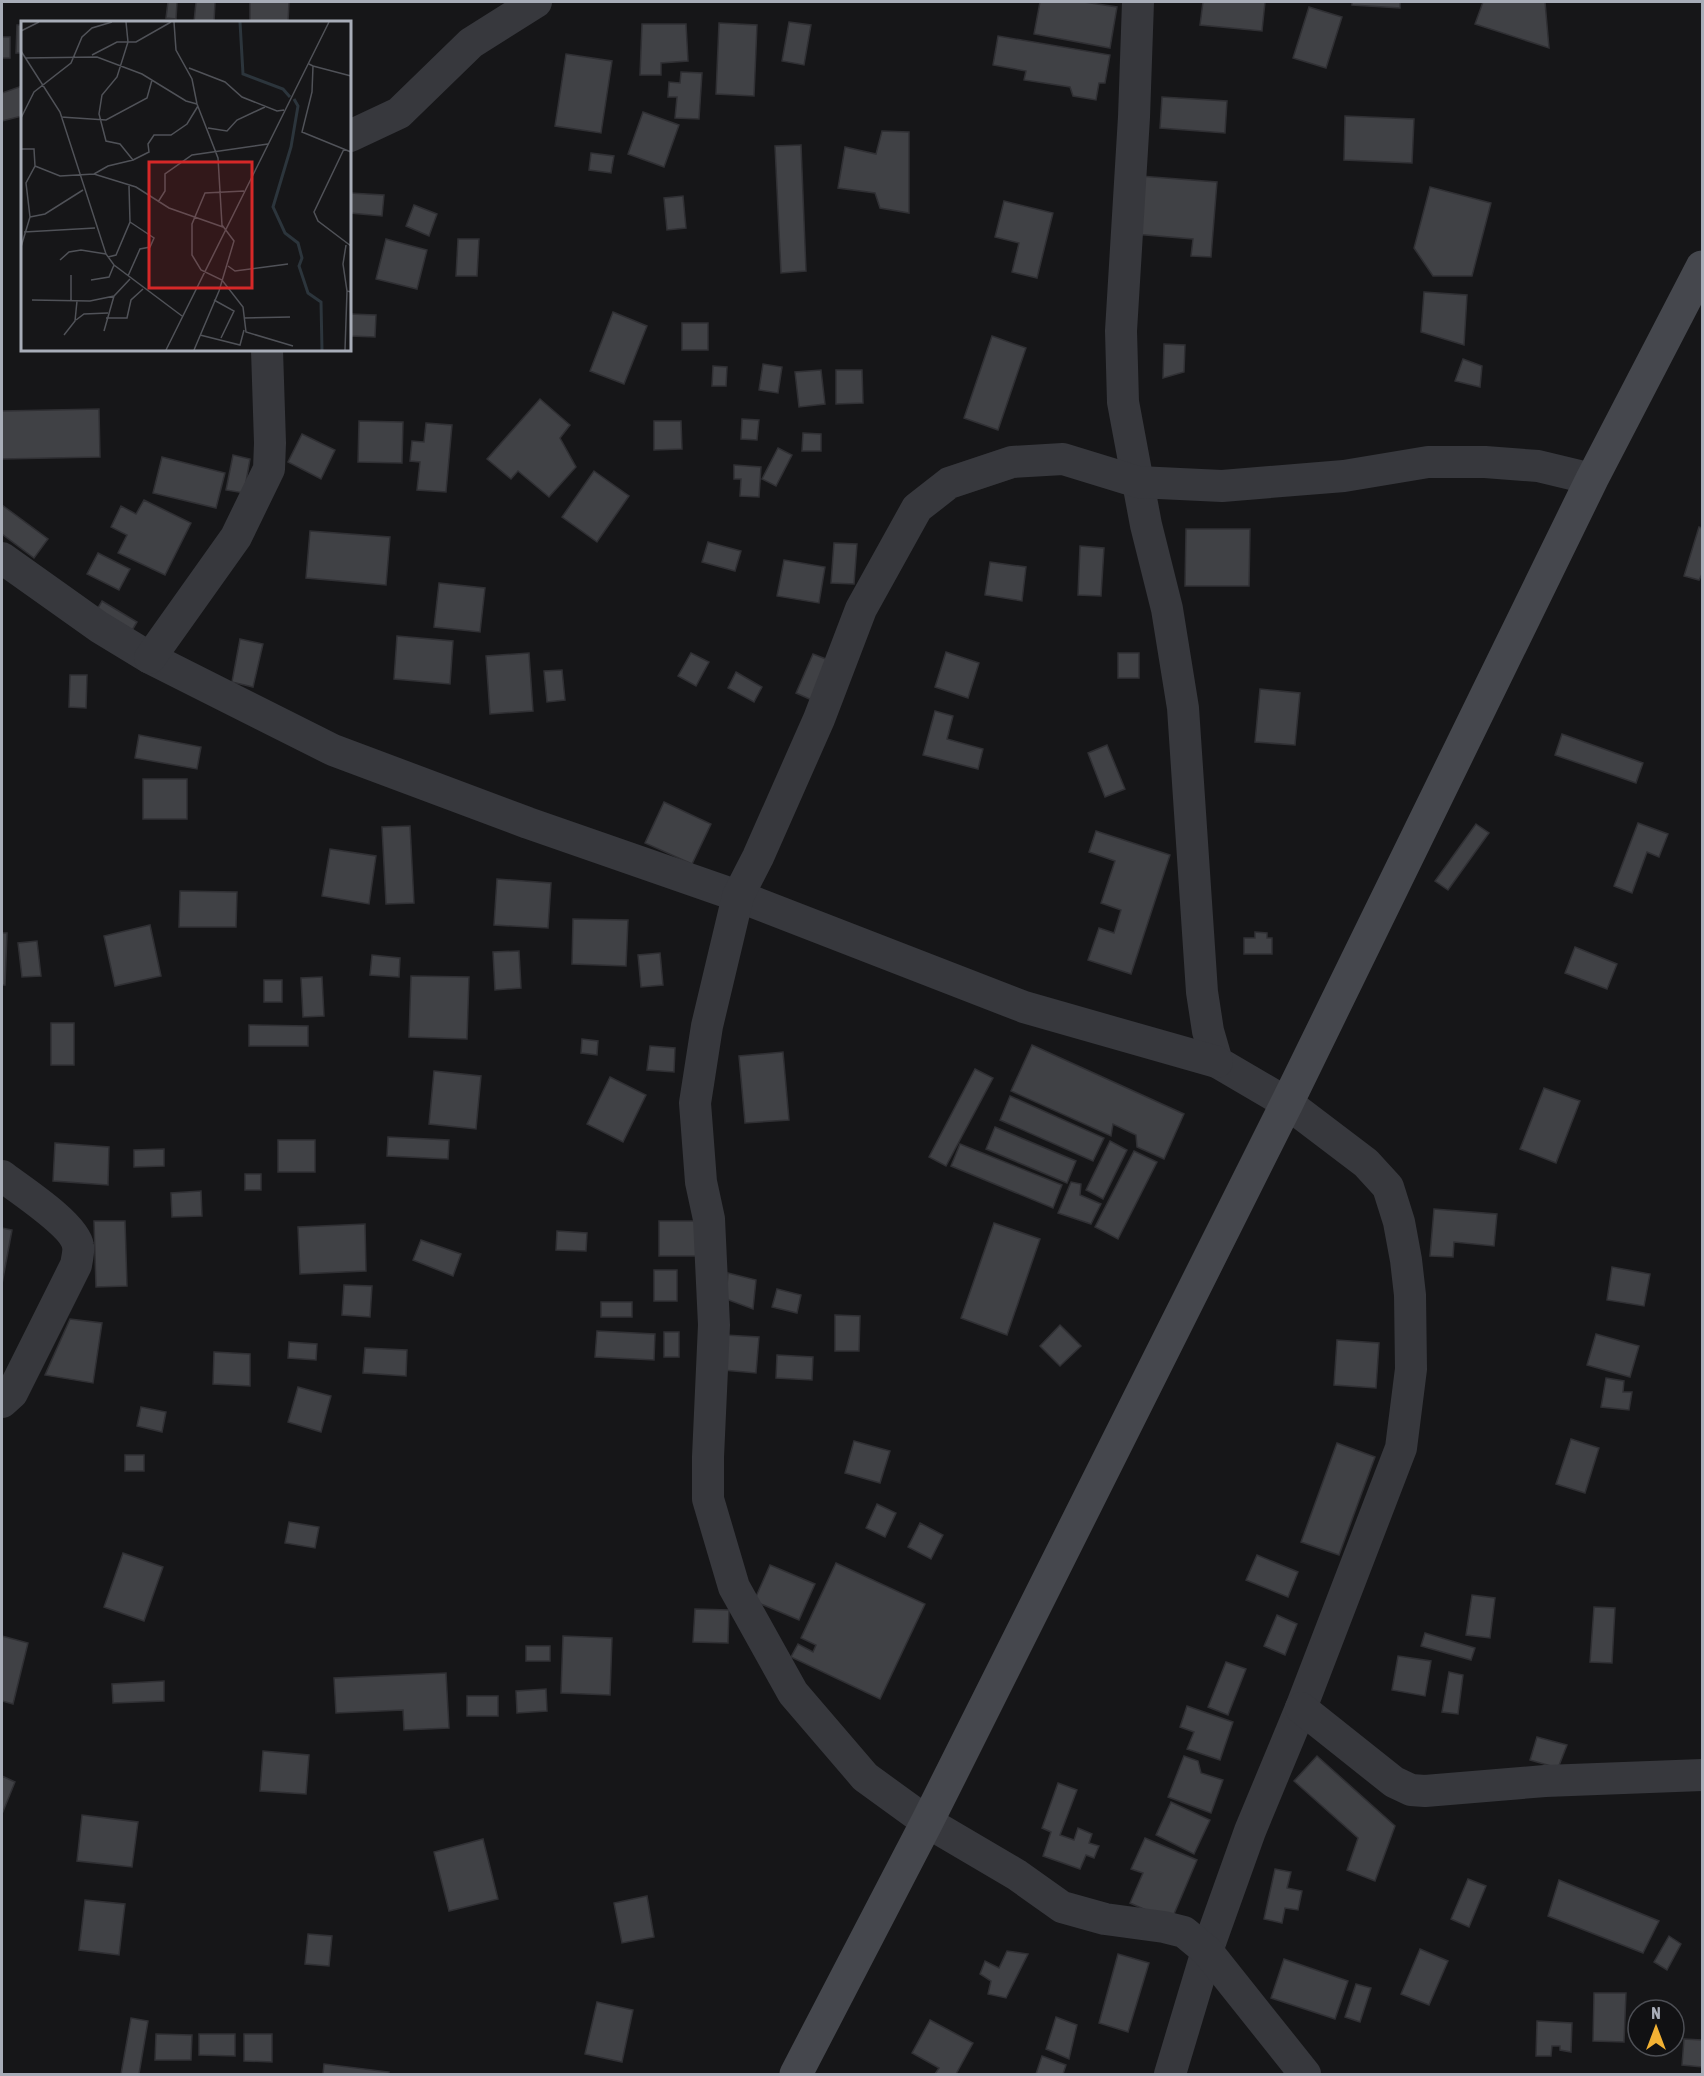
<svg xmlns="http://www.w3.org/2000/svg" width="1704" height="2076" font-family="'Asap Condensed',sans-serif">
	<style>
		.building { fill: #404145; stroke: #303034; stroke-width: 1.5 }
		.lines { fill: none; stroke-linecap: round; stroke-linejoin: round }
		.street { stroke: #37383d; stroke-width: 32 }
		.secondary { stroke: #45474d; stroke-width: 33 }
		.inset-river { fill: none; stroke: #2c353c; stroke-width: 3 }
		.inset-road { fill: none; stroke: #505258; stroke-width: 1.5 }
		.view { fill: #d62828; fill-opacity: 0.15; stroke: #d62828; stroke-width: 3 }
		.inset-edge { fill: none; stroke: #a8adb8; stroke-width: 3 }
	</style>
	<rect width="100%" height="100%" fill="#161618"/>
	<!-- building -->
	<g class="building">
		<polygon points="168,2 177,2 176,19 166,18"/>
		<polygon points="196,2 215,2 214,22 194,22"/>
		<polygon points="250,2 289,2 288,22 250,22"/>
		<polygon points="1040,2 1084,2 1117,7 1110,48 1034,34"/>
		<polygon points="1203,2 1265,2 1262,31 1200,25"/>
		<polygon points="1352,2 1400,2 1400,8 1352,5"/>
		<polygon points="1483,2 1545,2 1549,48 1475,24"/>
		<polygon points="1309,7 1342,17 1326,68 1293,58"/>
		<polygon points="789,22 811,25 804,65 782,61"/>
		<polygon points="719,23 757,25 754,96 716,94"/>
		<polygon points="642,24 686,24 688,61 661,63 661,75 640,75"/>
		<polygon points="17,25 22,25 22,53 16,53"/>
		<polygon points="998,36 1110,55 1105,83 1099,83 1096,100 1073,96 1070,87 1024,80 1026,71 993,65"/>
		<rect x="2" y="37" width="8" height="21"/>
		<polygon points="566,54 612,61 601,133 555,126"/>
		<polygon points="681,72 702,73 699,119 675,118 677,97 668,97 669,82 680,83"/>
		<polygon points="22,86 22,116 2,121 2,93"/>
		<polygon points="1162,97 1227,101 1225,133 1160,128"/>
		<polygon points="643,112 679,125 664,167 628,154"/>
		<polygon points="1345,116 1414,119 1412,163 1344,160"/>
		<polygon points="882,131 909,132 909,213 880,208 875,193 838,188 845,147 876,154"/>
		<polygon points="801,145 806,271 781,273 775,146"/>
		<polygon points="591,153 614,156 611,173 589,170"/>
		<polygon points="1140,176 1217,182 1211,257 1191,256 1193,239 1134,234"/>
		<polygon points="1430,187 1491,203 1472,276 1433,276 1414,248"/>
		<polygon points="350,193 384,195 382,216 350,213"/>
		<polygon points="683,196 686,228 667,230 664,198"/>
		<polygon points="1004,201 1053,213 1037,278 1012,272 1019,243 995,237"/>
		<polygon points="414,205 437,214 429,236 406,226"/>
		<polygon points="386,239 427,250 417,289 376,279"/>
		<polygon points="458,239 479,239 477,276 456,276"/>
		<polygon points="1424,292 1467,295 1464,345 1421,332"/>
		<polygon points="613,312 647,326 624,384 590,371"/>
		<polygon points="350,314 376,315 375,337 350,336"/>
		<rect x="682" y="323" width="26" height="27"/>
		<polygon points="992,336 1026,348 998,430 964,418"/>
		<polygon points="1164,344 1185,345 1184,372 1163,378"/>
		<polygon points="1463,359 1482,366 1480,387 1455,381"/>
		<polygon points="763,364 782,367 778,393 759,390"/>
		<polygon points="713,366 727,367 726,386 712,386"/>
		<polygon points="821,370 825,404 799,407 795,372"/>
		<polygon points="836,370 862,370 863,403 836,404"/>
		<polygon points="540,399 570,425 560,438 576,467 549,497 518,471 511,479 487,459"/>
		<polygon points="99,409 100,457 2,459 2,411"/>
		<polygon points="742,419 759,420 757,440 741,439"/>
		<polygon points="359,421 403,422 402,463 358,462"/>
		<polygon points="654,421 681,421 682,449 654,450"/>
		<polygon points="426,423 452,425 446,492 417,490 420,462 410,461 412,441 424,442"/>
		<polygon points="803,433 821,434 821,451 802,451"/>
		<polygon points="302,434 335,450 321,479 288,462"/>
		<polygon points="778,448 792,455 776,486 762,479"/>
		<polygon points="233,455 250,459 244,493 226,490"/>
		<polygon points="162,457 225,473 216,508 153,493"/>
		<polygon points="734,465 761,467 759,497 740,496 741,479 734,479"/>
		<polygon points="594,471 629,496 597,542 562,517"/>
		<polygon points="144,500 191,523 165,575 118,553 127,535 111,527 121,506 136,514"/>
		<polygon points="2,505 48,539 34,558 2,534"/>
		<polygon points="1699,527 1702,528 1702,574 1699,580 1684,576"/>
		<polygon points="1186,529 1250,529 1249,586 1185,586"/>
		<polygon points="310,531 390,537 386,585 306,578"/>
		<polygon points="708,542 741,551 735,571 702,562"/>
		<polygon points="834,543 857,544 854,584 831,583"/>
		<polygon points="1080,546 1104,548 1101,596 1078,595"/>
		<polygon points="98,553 130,569 119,590 87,574"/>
		<polygon points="784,560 825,567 819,603 777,596"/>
		<polygon points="990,562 1026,567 1022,601 985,595"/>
		<polygon points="439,583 485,588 480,632 434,627"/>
		<polygon points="102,601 137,622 127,639 92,618"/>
		<polygon points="397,636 453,641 450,684 394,679"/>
		<polygon points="240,639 263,644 253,687 232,682"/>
		<polygon points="946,652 979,663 968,698 935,687"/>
		<polygon points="529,653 533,711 490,714 486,656"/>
		<polygon points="691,653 709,662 696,686 678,676"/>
		<rect x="1118" y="653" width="21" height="25"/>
		<polygon points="813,654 831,661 814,701 796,693"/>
		<polygon points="562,670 565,700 547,702 544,671"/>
		<polygon points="736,672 762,687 754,702 728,688"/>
		<polygon points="70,675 87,675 86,708 69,707"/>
		<polygon points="1260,689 1300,693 1295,745 1255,742"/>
		<polygon points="935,711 953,716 947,739 983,749 978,769 923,755"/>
		<polygon points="1562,734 1643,763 1636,783 1555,755"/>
		<polygon points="139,735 201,747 197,769 135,758"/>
		<polygon points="1107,745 1125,789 1105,797 1088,753"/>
		<rect x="143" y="779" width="44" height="40"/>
		<polygon points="664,802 711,824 692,864 645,843"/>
		<polygon points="1638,823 1668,834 1659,857 1647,852 1632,893 1614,886"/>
		<polygon points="1476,824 1489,833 1448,890 1435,881"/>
		<polygon points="410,826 414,903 386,904 382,827"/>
		<polygon points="1096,831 1170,855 1131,974 1088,960 1099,928 1114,933 1121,910 1101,903 1115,861 1089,852"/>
		<polygon points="330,849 376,856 369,904 322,896"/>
		<polygon points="497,879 551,883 548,928 494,925"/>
		<polygon points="180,891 237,892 236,927 179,927"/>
		<polygon points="573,919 628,920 626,966 572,964"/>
		<polygon points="150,925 161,976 115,986 104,936"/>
		<polygon points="1255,932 1267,933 1267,938 1272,938 1272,954 1244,954 1244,938 1255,938"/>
		<polygon points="2,933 7,933 5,985 2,985"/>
		<polygon points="37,941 41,976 22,977 18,943"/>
		<polygon points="1575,947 1617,964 1607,989 1565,973"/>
		<polygon points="519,951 521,988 495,990 493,952"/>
		<polygon points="660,953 663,985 641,987 638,955"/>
		<polygon points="372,955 400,958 399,977 370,975"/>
		<polygon points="411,976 469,977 467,1039 409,1037"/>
		<polygon points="322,977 324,1016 303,1017 301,978"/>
		<rect x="264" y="980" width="18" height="22"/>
		<rect x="51" y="1023" width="23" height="42"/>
		<polygon points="249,1025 308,1026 308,1046 249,1046"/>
		<polygon points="582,1039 598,1041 597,1055 581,1053"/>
		<polygon points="1032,1045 1184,1114 1164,1159 1137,1147 1136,1135 1113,1124 1111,1136 1011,1091"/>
		<polygon points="650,1046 675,1048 674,1072 647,1070"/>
		<polygon points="783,1052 789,1120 745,1123 739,1056"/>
		<polygon points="975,1069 993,1078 946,1166 929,1157"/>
		<polygon points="434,1071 481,1076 476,1129 429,1124"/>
		<polygon points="610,1077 646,1095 623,1142 587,1124"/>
		<polygon points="1544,1088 1580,1101 1556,1163 1520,1149"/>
		<polygon points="1010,1096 1104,1138 1093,1161 1000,1120"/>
		<polygon points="995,1127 1076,1161 1067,1183 986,1149"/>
		<polygon points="388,1137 449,1140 448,1159 387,1156"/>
		<rect x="278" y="1140" width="37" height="32"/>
		<polygon points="1110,1141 1127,1150 1103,1199 1086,1190"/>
		<polygon points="55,1143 109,1147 108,1185 53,1181"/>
		<polygon points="960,1144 1062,1185 1053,1208 951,1166"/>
		<polygon points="164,1149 164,1166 134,1167 134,1150"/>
		<polygon points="1134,1151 1157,1162 1118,1239 1095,1227"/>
		<rect x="245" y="1174" width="16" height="16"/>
		<polygon points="1071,1182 1081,1184 1080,1195 1101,1204 1091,1224 1058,1213"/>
		<polygon points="201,1191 202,1216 172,1217 171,1193"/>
		<polygon points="1434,1209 1497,1214 1494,1246 1454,1242 1453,1257 1430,1256"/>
		<polygon points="94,1221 125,1221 127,1286 96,1287"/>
		<rect x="659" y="1221" width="37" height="35"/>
		<polygon points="994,1223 1040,1239 1007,1335 961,1318"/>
		<polygon points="365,1224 366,1271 300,1274 298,1227"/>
		<polygon points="2,1228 12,1230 2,1284"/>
		<polygon points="557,1231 587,1233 586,1251 556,1250"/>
		<polygon points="421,1240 461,1254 453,1276 413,1260"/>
		<polygon points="1612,1267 1650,1274 1644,1306 1607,1300"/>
		<rect x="654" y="1270" width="23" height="31"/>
		<polygon points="728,1273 756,1280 753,1309 726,1299"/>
		<polygon points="344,1285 372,1286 370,1317 342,1315"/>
		<polygon points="777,1289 801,1295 797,1313 772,1307"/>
		<rect x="601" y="1302" width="31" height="15"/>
		<polygon points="835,1315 860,1316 859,1351 835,1351"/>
		<polygon points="70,1319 102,1323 93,1383 45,1375"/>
		<polygon points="1060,1325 1081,1346 1060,1366 1040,1346"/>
		<polygon points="597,1331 655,1334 654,1360 595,1357"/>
		<rect x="664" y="1332" width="15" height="25"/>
		<polygon points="1596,1334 1639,1346 1630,1377 1587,1365"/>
		<polygon points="725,1335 759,1337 756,1373 723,1370"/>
		<polygon points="1337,1340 1379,1343 1376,1388 1334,1385"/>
		<polygon points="289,1342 317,1344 316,1360 288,1358"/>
		<polygon points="365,1348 407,1350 406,1376 363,1373"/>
		<polygon points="214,1352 250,1354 250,1386 213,1384"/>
		<polygon points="777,1355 813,1357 812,1380 776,1378"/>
		<polygon points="1606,1378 1624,1381 1623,1392 1632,1392 1629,1410 1601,1407"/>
		<polygon points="298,1387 331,1396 321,1432 288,1422"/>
		<polygon points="141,1407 166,1412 162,1432 137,1426"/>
		<polygon points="1571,1439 1599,1448 1585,1493 1556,1484"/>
		<polygon points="854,1441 890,1451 880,1483 845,1473"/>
		<polygon points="1337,1443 1375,1457 1339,1555 1301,1542"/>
		<rect x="125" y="1455" width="19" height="16"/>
		<polygon points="877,1504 896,1513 885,1537 866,1528"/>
		<polygon points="289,1522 319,1527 315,1548 285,1543"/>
		<polygon points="920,1523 943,1535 931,1559 908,1547"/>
		<polygon points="123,1553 163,1567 144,1621 104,1607"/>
		<polygon points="1257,1555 1298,1572 1288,1597 1246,1580"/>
		<polygon points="836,1563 925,1604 880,1699 791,1657 798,1644 813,1652 816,1645 801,1638"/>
		<polygon points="770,1565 815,1584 799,1620 754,1601"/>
		<polygon points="1472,1595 1495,1598 1490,1638 1466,1635"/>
		<polygon points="1594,1607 1615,1608 1612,1663 1590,1662"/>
		<polygon points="695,1609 729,1610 728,1643 693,1642"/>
		<polygon points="1277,1615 1297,1624 1285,1655 1264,1646"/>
		<polygon points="1425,1633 1475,1648 1471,1660 1421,1646"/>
		<polygon points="2,1636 28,1643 13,1704 2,1701"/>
		<polygon points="563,1636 612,1638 610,1695 561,1693"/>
		<rect x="526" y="1646" width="24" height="15"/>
		<polygon points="1398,1656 1431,1661 1425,1696 1392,1690"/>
		<polygon points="1226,1662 1246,1669 1228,1715 1208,1707"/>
		<polygon points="1449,1672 1463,1675 1458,1714 1442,1712"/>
		<polygon points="446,1673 449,1728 404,1730 403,1710 336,1713 334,1678"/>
		<polygon points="164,1681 164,1701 113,1703 112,1684"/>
		<polygon points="546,1689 547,1711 517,1713 516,1691"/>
		<rect x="467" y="1696" width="31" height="20"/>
		<polygon points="1187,1706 1233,1722 1220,1760 1187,1749 1194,1732 1180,1727"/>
		<polygon points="1537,1737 1567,1745 1558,1768 1530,1760"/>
		<polygon points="263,1751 309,1755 306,1794 260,1791"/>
		<polygon points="1184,1756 1198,1761 1201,1773 1223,1780 1211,1813 1168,1797"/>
		<polygon points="1317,1756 1395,1826 1375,1881 1347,1870 1358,1838 1294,1781"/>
		<polygon points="2,1776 15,1782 2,1814"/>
		<polygon points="1058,1783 1077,1790 1060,1835 1074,1840 1078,1828 1092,1834 1089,1843 1099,1846 1094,1858 1086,1855 1080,1869 1043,1856 1051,1832 1042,1828"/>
		<polygon points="1171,1802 1210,1820 1194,1854 1156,1835"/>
		<polygon points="82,1815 138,1822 132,1867 77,1861"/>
		<polygon points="1145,1838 1197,1860 1171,1921 1130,1903 1143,1873 1131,1869"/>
		<polygon points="483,1839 498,1899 449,1911 434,1852"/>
		<polygon points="1275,1869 1291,1872 1287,1888 1302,1891 1298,1910 1285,1908 1282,1923 1264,1919"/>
		<polygon points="1468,1879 1486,1886 1469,1927 1451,1919"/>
		<polygon points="1559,1880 1659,1921 1643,1953 1548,1916"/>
		<polygon points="647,1896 654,1937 622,1943 614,1903"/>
		<polygon points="85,1900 125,1904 119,1955 79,1950"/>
		<polygon points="308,1934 332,1936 329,1966 305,1964"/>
		<polygon points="1669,1936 1681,1944 1667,1970 1654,1962"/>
		<polygon points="1420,1949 1448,1961 1429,2005 1401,1994"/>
		<polygon points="1007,1951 1028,1954 1006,1998 988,1994 991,1981 980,1974 985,1961 999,1968"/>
		<polygon points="1118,1954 1149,1963 1128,2032 1099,2023"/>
		<polygon points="1284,1959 1348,1981 1335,2019 1271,1998"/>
		<polygon points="1356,1984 1371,1988 1360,2022 1345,2017"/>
		<polygon points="1594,1993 1626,1993 1624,2042 1593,2041"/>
		<polygon points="597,2002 633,2010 622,2062 585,2054"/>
		<polygon points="1056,2017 1077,2025 1069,2059 1046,2049"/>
		<polygon points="131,2018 148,2021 139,2074 121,2074"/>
		<polygon points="930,2020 973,2043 956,2074 935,2074 939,2068 912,2053"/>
		<polygon points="1537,2021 1572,2023 1571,2052 1560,2050 1560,2046 1552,2046 1551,2056 1536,2056"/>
		<polygon points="156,2034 192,2035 191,2060 155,2060"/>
		<polygon points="199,2034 235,2034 235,2056 199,2055"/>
		<polygon points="244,2034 272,2034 272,2062 244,2061"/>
		<polygon points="1684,2039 1702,2040 1702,2067 1682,2065"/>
		<polygon points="1042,2056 1066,2065 1063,2074 1036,2074"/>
		<polygon points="324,2064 389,2072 388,2074 323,2074"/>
	</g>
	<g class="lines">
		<!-- street -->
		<g class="street">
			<polyline points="1138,2 1134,117 1121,331 1123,402 1146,525 1167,609 1183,708 1202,992 1208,1031 1217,1062 1287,1103 1366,1163 1388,1187 1399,1222 1406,1260 1410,1295 1411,1369 1401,1448 1301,1708 1250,1831 1207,1951 1170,2074"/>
			<polyline points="350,136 399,113 471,43 536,2"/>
			<polyline points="2,558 99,627 150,658 333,750 528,823 738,896 1024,1007 1217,1062"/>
			<polyline points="150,658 236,537 269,469 270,443 267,350"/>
			<path d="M2,1176C19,1189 75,1225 78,1246C79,1251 77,1259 76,1265L12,1393L2,1402"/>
			<polyline points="1301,1708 1394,1782 1411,1790 1425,1791 1545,1781 1702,1775"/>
			<polyline points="1305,2074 1207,1951 1184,1932 1164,1927 1105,1919 1062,1907 1017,1875 927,1822 865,1777 793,1693 734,1587 708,1499 708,1457 714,1325 709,1219 701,1182 695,1103 707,1026 738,896 758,857 819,719 861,609 917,508 949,483 1012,462 1063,459 1138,482 1222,486 1344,476 1428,462 1485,462 1538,466 1592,479"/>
		</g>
		<!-- secondary -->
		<polyline class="secondary" points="796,2074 927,1822 1287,1103 1592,479 1702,267"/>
	</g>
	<!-- overview -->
	<g transform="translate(21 21)">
		<rect width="330" height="330" fill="#161618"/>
		<path class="inset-river" d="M219,1L222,53L262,68L269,76M273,78L277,85L270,126L252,186L264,212L277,222L281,237L278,245L287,272L300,281L301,329"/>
		<path class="inset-road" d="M153,1L155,29L171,58L176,83L197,137L201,204L213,220L198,270L173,329M0,10L18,1M0,30L39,91L85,233L93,244L161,295M71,34L96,21H115L150,1M4,37L76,36L121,53L165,80L176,83M288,43L292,45L291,71L281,111L330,131M292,45L330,55M168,47L204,61L221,76L256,90L263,89M40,96L85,99L126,77L131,59M0,97L13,71L50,42L61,16L71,7L91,1M187,107L206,110L216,99L244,86M0,128H13L14,145L5,162L9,196L0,226M323,128L293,191L297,200L330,225M112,139L128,131L127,123L133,114H150L166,103L177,85M14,145L39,155L73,153L115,166L148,187L202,206M73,153L87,145L112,139L99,123L85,120L78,93L81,74L96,56L107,21L105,1M223,170L184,172L171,203V234L180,249L201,259L222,286L225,311L272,325M137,181L144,170V153L171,134L247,123M9,196L24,193L62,169M3,211L74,207M325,224L322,243L326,270L330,271M87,236L95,234L109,201L108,165M39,239L48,231L60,229L85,233M207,245L214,250L267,243M107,255L119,228L129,226L133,217L109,201M70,259L88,256L93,244M11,279L69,280L93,275L109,258M50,279V254M193,279L213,290L200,317M85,297H106L110,279L122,268M223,297L269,296M55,299L63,293L87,292M83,310L93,275M43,314L54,300L56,280M179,314L219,324L223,309M145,329L308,1M324,329L326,270"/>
		<path class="view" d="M128,141H231V267H128Z"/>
		<rect width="330" height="330" class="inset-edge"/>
	</g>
	<!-- border -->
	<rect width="1704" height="2076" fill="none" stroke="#a8adb8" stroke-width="6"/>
	<!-- north arrow -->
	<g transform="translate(1656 2028)"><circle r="28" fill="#111113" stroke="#4d4f55" stroke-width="1.5"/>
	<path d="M0-4.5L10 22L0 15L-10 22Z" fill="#f2b134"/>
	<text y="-9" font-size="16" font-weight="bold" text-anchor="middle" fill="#a8adb8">N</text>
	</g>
</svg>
